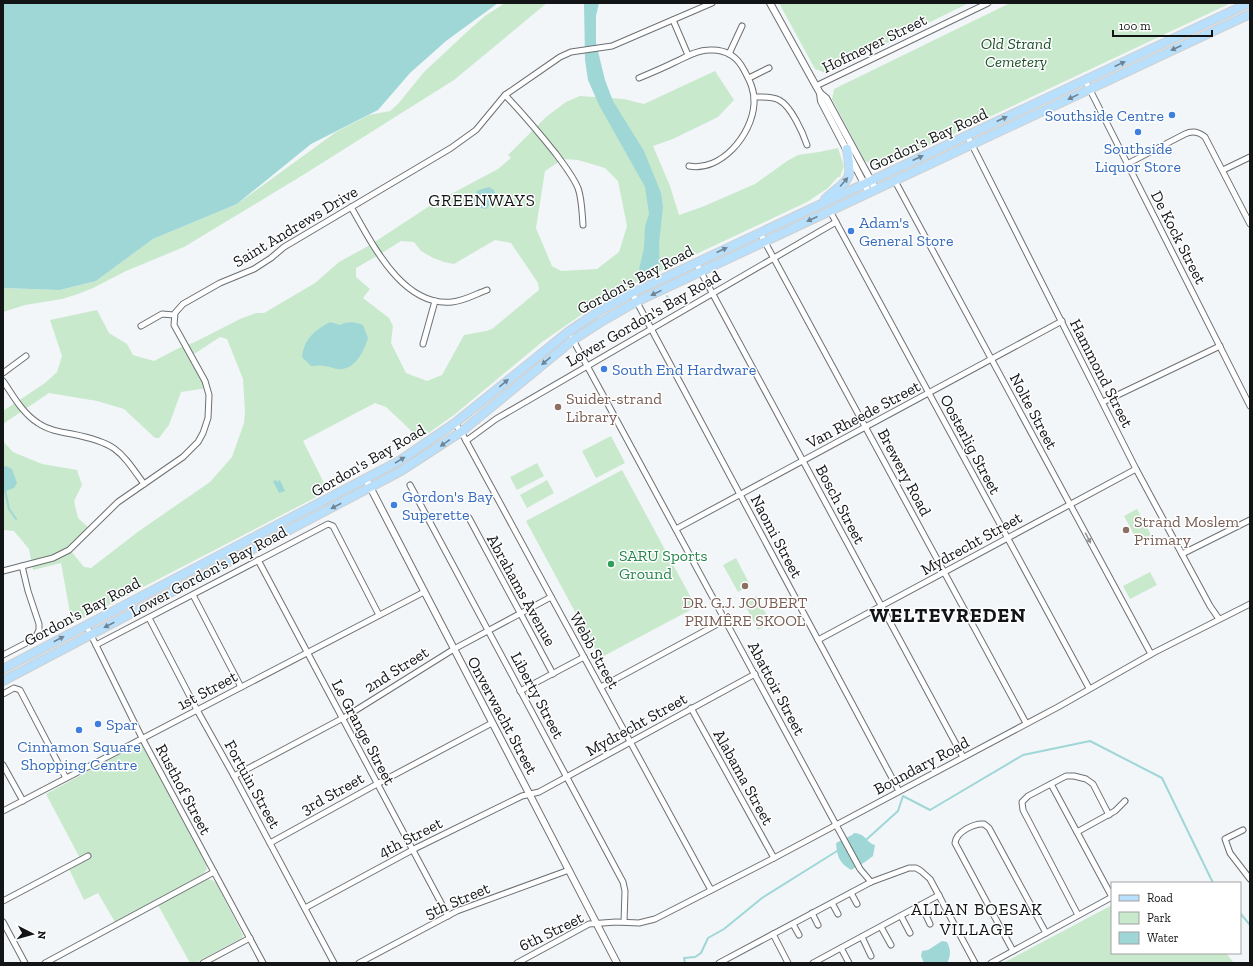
<svg xmlns="http://www.w3.org/2000/svg" width="1253" height="966" font-family="'Zilla Slab',serif">
	<style>
		.green { fill: #c9e9cd; fill-rule: evenodd }
		.water { fill: #9fd7d7 }
		.lines { fill: none; stroke-linecap: round; stroke-linejoin: round }
		.stream { stroke: #9fd7d7; stroke-width: 2 }
		.minor-casing { stroke: #6d7073; stroke-width: 7 }
		.tertiary-casing { stroke: #6d7073; stroke-width: 8 }
		.primary-casing { stroke: #d0d0d0; stroke-width: 10 }
		.minor { stroke: #fff; stroke-width: 5 }
		.tertiary { stroke: #fff; stroke-width: 6 }
		.primary { stroke: #b8dffb; stroke-width: 8 }
		.oneway { fill: #6e8494 }
		.oneway2 { fill: #959596 }
		.shop-dot { fill: #3f7fe0; stroke: #fff; stroke-width: 1.5 }
		.education-dot { fill: #8d6e63; stroke: #fff; stroke-width: 1.5 }
		.leisure-dot { fill: #2e9e5b; stroke: #fff; stroke-width: 1.5 }
		.labels { text-anchor: middle; stroke-width: 3; stroke-linejoin: round; paint-order: stroke }
		.street-label { font-size: 16px; fill: #131416; stroke: #fff }
		.park-label { font-size: 16px; font-style: italic; fill: #1c5129; stroke: #fff }
		.shop-label { font-size: 16px; fill: #366cbe; stroke: #fff; text-anchor: start }
		.education-label { font-size: 16px; fill: #785e54; stroke: #fff; text-anchor: start }
		.leisure-label { font-size: 16px; fill: #27864d; stroke: #fff; text-anchor: start }
		.neighbourhood-label { font-size: 17px; letter-spacing: 1px; fill: #131416; stroke: #fff }
		.district-label { font-size: 20px; font-weight: bold; letter-spacing: 1px; fill: #131416; stroke: #fff }
	</style>
	<rect width="100%" height="100%" fill="#f2f6f9"/>
	<!-- green -->
	<g class="green">
		<polygon points="505,3 547,3 454,80 303,175 184,247 126,271 93,288 78,294 62,299 25,305 3,312 3,288 60,290 96,281 153,239 237,204 336,132 369,115 390,111 398,104 424,72 469,30 485,16"/>
		<polygon points="779,3 969,3 826,73 815,69"/>
		<polygon points="1010,3 1231,3 881,168 865,161 832,99 834,89"/>
		<path d="M715,71L734,100L718,117L673,139L653,146L670,186L679,215L702,207L755,184L787,161L798,155L819,152L838,148L844,166L840,177H838L828,188L807,202L639,281L594,306L542,342L454,415L420,439L386,407L375,403L303,441L328,491L72,624L61,563L33,570L29,549L14,531L3,530V441L13,452L42,464L77,470L82,485L74,501L78,518L91,530L70,550L84,567L91,568L139,531L210,482L232,457L244,423L245,412L243,379L227,339L220,337L191,356L207,388L181,392L169,425L159,438H155L124,409L97,401L49,393L3,424V411L45,383L57,372L62,356L50,320L97,310L109,333L127,344L133,355L154,361L179,348L195,342L240,319L256,313H264L315,283L339,262L370,245L434,203L498,169L511,158L508,155L546,117L566,102L580,96L624,99L644,104ZM563,159L578,160L605,168L618,181L627,226L619,252L597,269L561,271L552,266L536,228L545,171ZM495,240L511,243L538,283L539,290L492,329L486,331L464,335L442,375L427,381L406,373L391,343L393,326L389,318L363,298L370,289L356,277V268L382,253L401,241L414,242L421,251L433,258L444,262L454,264Z"/>
		<polygon points="611,436 625,463 596,478 582,451"/>
		<polygon points="537,463 544,476 517,490 510,477"/>
		<polygon points="622,470 696,607 600,658 526,521"/>
		<polygon points="547,480 554,493 527,508 520,495"/>
		<polygon points="1137,509 1151,535 1138,542 1124,516"/>
		<polygon points="736,558 750,585 738,592 723,565"/>
		<polygon points="1150,572 1157,585 1130,599 1123,586"/>
		<polygon points="757,596 771,623 758,630 744,603"/>
		<polygon points="137,745 141,745 143,747 206,864 207,869 203,874 115,922 98,893 84,900 69,869 82,862 46,794"/>
		<polygon points="207,879 212,880 216,883 243,935 242,938 195,963 190,963 158,905"/>
		<polygon points="1112,905 1112,953 1226,953 1234,963 1003,963"/>
	</g>
	<!-- water -->
	<g class="water">
		<polygon points="3,3 498,3 446,41 410,73 378,110 311,144 237,204 153,239 96,281 60,290 3,288"/>
		<polygon points="584,3 599,3 596,16 596,43 605,80 613,101 644,151 661,193 663,207 659,243 660,272 641,280 639,269 644,248 645,226 649,214 645,187 599,105 588,80 585,60"/>
		<path d="M489,187L494,190L495,193L489,203V206L486,209C483,208 479,208 477,206C473,203 474,195 477,191C480,189 486,188 489,187Z"/>
		<path d="M330,322L340,325C349,321 354,322 363,325L368,338C365,349 356,368 342,369C335,370 330,366 324,366C319,365 316,366 311,366L302,357C304,339 315,330 330,322Z"/>
		<polygon points="6,466 12,469 17,483 14,488 3,492 3,467"/>
		<polygon points="276,480 277,482 280,480 285,491 279,493 273,481"/>
		<path d="M854,833C867,834 865,842 875,845L873,856L865,862L851,870C839,863 837,856 836,843L852,835Z"/>
		<path d="M942,941L947,942C951,950 951,955 947,963H924L921,956L922,951L928,950Z"/>
	</g>
	<g class="lines">
		<!-- stream -->
		<g class="stream">
			<polyline points="667,296 669,299"/>
			<polyline points="5,490 9,509 16,519"/>
			<polyline points="867,839 898,811 903,796 930,810 1023,755 1090,741 1162,778 1213,883"/>
			<polyline points="1240,913 1250,925"/>
			<polyline points="685,963 684,958 695,957 701,953 708,938 724,929 762,898 837,851"/>
		</g>
		<!-- minor casing -->
		<g class="minor-casing">
			<g id="minor">
				<polyline points="673,20 688,55"/>
				<polyline points="729,54 742,26"/>
				<path d="M639,78C651,73 663,68 675,62C686,57 697,50 709,50C725,49 737,56 744,70C750,81 755,91 754,104C752,135 721,172 689,166"/>
				<polyline points="749,78 769,68"/>
				<polyline points="1085,80 1250,406"/>
				<polyline points="816,86 988,3"/>
				<path d="M505,95C523,114 540,134 556,154C564,165 573,176 578,188C582,199 582,213 583,225"/>
				<path d="M754,97C762,97 772,96 779,100C791,106 803,133 807,145"/>
				<polyline points="967,135 1136,469 1210,606 1219,619"/>
				<path d="M1127,164L1185,134C1193,130 1199,132 1205,137L1250,224"/>
				<polyline points="1223,170 1250,157"/>
				<polyline points="895,181 1151,654"/>
				<path d="M351,207C372,243 402,307 452,302C464,301 476,294 487,290"/>
				<polyline points="830,211 1089,688"/>
				<polyline points="760,233 1026,723"/>
				<polyline points="696,263 963,757"/>
				<polyline points="632,293 899,791"/>
				<polyline points="141,326 162,314 174,315"/>
				<polyline points="572,338 860,869 871,882"/>
				<polyline points="423,344 435,301"/>
				<polyline points="3,373 26,356"/>
				<path d="M3,381C13,395 22,413 38,423C48,430 60,432 72,434C116,443 119,449 144,484"/>
				<polyline points="1103,402 1220,346"/>
				<polyline points="455,423 464,437 711,890"/>
				<polyline points="466,441 496,419 836,222"/>
				<polyline points="410,485 623,882 625,891 624,922"/>
				<polyline points="469,518 553,674"/>
				<polyline points="676,529 1062,321"/>
				<polyline points="1182,554 1250,520"/>
				<polyline points="258,560 448,916"/>
				<polyline points="3,571 53,558 69,550 118,502 183,457 198,442 203,433 208,418 209,395 205,381 174,325 175,313 183,304 220,283 254,269 271,258 284,247 451,148 476,130 505,95 560,57 571,52 612,46 712,3"/>
				<polyline points="193,595 241,687"/>
				<polyline points="149,618 197,710 234,776 334,963"/>
				<polyline points="86,625 142,738 263,963"/>
				<polyline points="818,640 1136,469"/>
				<polyline points="96,645 328,524 333,526 379,615"/>
				<polyline points="3,655 32,640 36,636 39,630 39,624 28,591 22,566"/>
				<polyline points="601,687 725,620"/>
				<polyline points="520,691 584,657"/>
				<polyline points="3,694 14,688 20,690 66,778"/>
				<polyline points="691,708 774,858"/>
				<polyline points="3,765 23,801"/>
				<polyline points="234,776 345,717 454,649 551,597"/>
				<polyline points="1051,784 1112,897"/>
				<polyline points="3,811 424,592"/>
				<polyline points="1243,830 1225,839 1230,853 1250,879"/>
				<polyline points="1077,832 1115,811 1125,801"/>
				<polyline points="270,843 377,784 492,723"/>
				<polyline points="851,893 857,904"/>
				<polyline points="3,901 88,856"/>
				<polyline points="832,903 838,914"/>
				<polyline points="921,905 930,924"/>
				<polyline points="305,908 416,848 522,796 539,792 755,674"/>
				<polyline points="812,913 818,925"/>
				<polyline points="1078,915 1023,810 1022,802 1028,796 1066,776 1074,776 1086,779 1093,784 1109,815"/>
				<polyline points="901,916 910,933"/>
				<polyline points="3,922 25,963"/>
				<polyline points="793,924 799,935"/>
				<polyline points="881,927 891,945"/>
				<polyline points="773,934 788,963"/>
				<polyline points="862,937 871,956"/>
				<polyline points="841,948 849,963"/>
				<path d="M1013,951L955,843C956,832 974,823 984,824L989,828L1046,933"/>
				<polyline points="45,963 214,872"/>
				<polyline points="203,963 250,938"/>
				<polyline points="359,963 457,911 569,870"/>
				<polyline points="517,963 589,924 616,922 639,923 655,919 774,858 1058,707 1155,652 1250,604"/>
				<polyline points="719,963 871,882 909,868 916,868 921,871 930,879 975,963"/>
				<polyline points="813,963 939,895"/>
				<polyline points="991,963 1112,897"/>
			</g>
		</g>
		<!-- tertiary casing -->
		<g class="tertiary-casing">
			<g id="tertiary">
				<polyline points="770,3 816,86 820,93 826,98 876,190"/>
				<polyline points="820,93 821,101 869,193"/>
				<polyline points="368,483 617,963"/>
			</g>
		</g>
		<!-- primary casing -->
		<g class="primary-casing">
			<g id="primary">
				<path d="M825,199C848,177 853,186 847,149"/>
				<polyline points="3,669 399,461 455,423 568,332 596,313 632,293 1249,3"/>
				<polyline points="3,681 401,471 461,432 573,340 601,322 636,302 1250,14"/>
			</g>
		</g>
		<!-- minor -->
		<use href="#minor" class="minor"/>
		<!-- tertiary -->
		<use href="#tertiary" class="tertiary"/>
		<!-- primary -->
		<use href="#primary" class="primary"/>
	</g>
	<!-- one-way arrows -->
	<defs><path id="oneway-solid" d="M-6-.8H1V-3.2L6.5 0L1 3.2V.8H-6Z"/></defs>
	<g class="oneway">
		<use href="#oneway-solid" transform="translate(1176 48) rotate(155)"/>
		<use href="#oneway-solid" transform="translate(1120 64) rotate(-25)"/>
		<use href="#oneway-solid" transform="translate(1073 97) rotate(154)"/>
		<use href="#oneway-solid" transform="translate(1002 119) rotate(-25)"/>
		<use href="#oneway-solid" transform="translate(918 158) rotate(-25)"/>
		<use href="#oneway-solid" transform="translate(844 182) rotate(-49)"/>
		<use href="#oneway-solid" transform="translate(812 219) rotate(155)"/>
		<use href="#oneway-solid" transform="translate(722 250) rotate(-25)"/>
		<use href="#oneway-solid" transform="translate(656 293) rotate(154)"/>
		<use href="#oneway-solid" transform="translate(546 361) rotate(140)"/>
		<use href="#oneway-solid" transform="translate(504 383) rotate(-40)"/>
		<use href="#oneway-solid" transform="translate(445 443) rotate(145)"/>
		<use href="#oneway-solid" transform="translate(400 460) rotate(-31)"/>
		<use href="#oneway-solid" transform="translate(336 506) rotate(152)"/>
		<use href="#oneway-solid" transform="translate(109 625) rotate(152)"/>
		<use href="#oneway-solid" transform="translate(59 639) rotate(-28)"/>
	</g>
	<use class="oneway2" href="#oneway-solid" transform="translate(1088 538) rotate(62)"/>
	<!-- markers -->
	<g class="shop-dot">
		<circle cx="1172" cy="115" r="4"/>
		<circle cx="1138" cy="132" r="4"/>
		<circle cx="851" cy="231" r="4"/>
		<circle cx="604" cy="369" r="4"/>
		<circle cx="394" cy="505" r="4"/>
		<circle cx="98" cy="724" r="4"/>
		<circle cx="79" cy="730" r="4"/>
	</g>
	<g class="education-dot">
		<circle cx="558" cy="407" r="4"/>
		<circle cx="1126" cy="530" r="4"/>
		<circle cx="745" cy="586" r="4"/>
	</g>
	<circle class="leisure-dot" cx="611" cy="564" r="4"/>
	<g class="labels">
		<!-- street labels -->
		<g class="street-label">
			<text transform="translate(874 43) rotate(-26)" y="6">Hofmeyer Street</text>
			<text transform="translate(928 139) rotate(-25)" y="6">Gordon's Bay Road</text>
			<text transform="translate(295 226) rotate(-31)" y="6">Saint Andrews Drive</text>
			<text transform="translate(1179 237) rotate(63)" y="6">De Kock Street</text>
			<text transform="translate(635 279) rotate(-28)" y="6">Gordon's Bay Road</text>
			<text transform="translate(643 318) rotate(-30)" y="6">Lower Gordon's Bay Road</text>
			<text transform="translate(1102 373) rotate(63)" y="6">Hammond Street</text>
			<text transform="translate(1034 411) rotate(62)" y="6">Nolte Street</text>
			<text transform="translate(863 414) rotate(-28)" y="6">Van Rheede Street</text>
			<text transform="translate(971 444) rotate(62)" y="6">Oosterlig Street</text>
			<text transform="translate(368 460) rotate(-30)" y="6">Gordon's Bay Road</text>
			<text transform="translate(905 472) rotate(62)" y="6">Brewery Road</text>
			<text transform="translate(841 504) rotate(62)" y="6">Bosch Street</text>
			<text transform="translate(777 536) rotate(62)" y="6">Naomi Street</text>
			<text transform="translate(971 543) rotate(-29)" y="6">Mydrecht Street</text>
			<text transform="translate(208 571) rotate(-28)" y="6">Lower Gordon's Bay Road</text>
			<text transform="translate(522 590) rotate(61)" y="6">Abrahams Avenue</text>
			<text transform="translate(82 611) rotate(-28)" y="6">Gordon's Bay Road</text>
			<text transform="translate(595 650) rotate(61)" y="6">Webb Street</text>
			<text transform="translate(396 669) rotate(-32)" y="6">2nd Street</text>
			<text transform="translate(777 688) rotate(62)" y="6">Abattoir Street</text>
			<text transform="translate(207 690) rotate(-28)" y="6">1st Street</text>
			<text transform="translate(538 695) rotate(62)" y="6">Liberty Street</text>
			<text transform="translate(503 715) rotate(62)" y="6">Onverwacht Street</text>
			<text transform="translate(636 724) rotate(-29)" y="6">Mydrecht Street</text>
			<text transform="translate(364 732) rotate(62)" y="6">Le Grange Street</text>
			<text transform="translate(921 765) rotate(-28)" y="6">Boundary Road</text>
			<text transform="translate(744 777) rotate(61)" y="6">Alabama Street</text>
			<text transform="translate(253 784) rotate(61)" y="6">Fortuin Street</text>
			<text transform="translate(184 789) rotate(62)" y="6">Rusthof Street</text>
			<text transform="translate(332 793) rotate(-29)" y="6">3rd Street</text>
			<text transform="translate(410 837) rotate(-27)" y="6">4th Street</text>
			<text transform="translate(457 900) rotate(-23)" y="6">5th Street</text>
			<text transform="translate(551 931) rotate(-26)" y="6">6th Street</text>
		</g>
		<!-- park labels -->
		<g class="park-label">
			<text x="1016" y="49">Old Strand<tspan x="1016" dy="18">Cemetery</tspan></text>
		</g>
		<!-- shop labels -->
		<g class="shop-label">
			<text x="1164" y="121" text-anchor="end">Southside Centre</text>
			<text x="1138" y="154" text-anchor="middle">Southside<tspan x="1138" dy="18">Liquor Store</tspan></text>
			<text x="859" y="228">Adam's<tspan x="859" dy="18">General Store</tspan></text>
			<text x="612" y="375">South End Hardware</text>
			<text x="402" y="502">Gordon's Bay<tspan x="402" dy="18">Superette</tspan></text>
			<text x="106" y="730">Spar</text>
			<text x="79" y="752" text-anchor="middle">Cinnamon Square<tspan x="79" dy="18">Shopping Centre</tspan></text>
		</g>
		<!-- education labels -->
		<g class="education-label">
			<text x="566" y="404">Suider-strand<tspan x="566" dy="18">Library</tspan></text>
			<text x="1134" y="527">Strand Moslem<tspan x="1134" dy="18">Primary</tspan></text>
			<text x="745" y="608" text-anchor="middle">DR. G.J. JOUBERT<tspan x="745" dy="18">PRIMÊRE SKOOL</tspan></text>
		</g>
		<!-- leisure labels -->
		<g class="leisure-label">
			<text x="619" y="561">SARU Sports<tspan x="619" dy="18">Ground</tspan></text>
		</g>
		<!-- neighbourhood labels -->
		<g class="neighbourhood-label">
			<text x="482" y="206">GREENWAYS</text>
			<text x="977" y="915">ALLAN BOESAK<tspan x="977" dy="20">VILLAGE</tspan></text>
		</g>
		<!-- district labels -->
		<g class="district-label">
			<text x="948" y="622">WELTEVREDEN</text>
		</g>
	</g>
	<!-- border -->
	<rect width="1253" height="966" fill="none" stroke="#131416" stroke-width="8"/>
	<!-- legend -->
	<rect x="1111" y="882" width="130" height="72" fill="#ffffff" stroke="#a1a1a2"/>
	<rect x="1119" y="895" width="20" height="6" fill="#b8dffb" stroke="#a1a1a2"/>
	<text x="1147" y="902" font-size="12" fill="#131416">Road</text>
	<rect x="1119" y="912" width="20" height="12" fill="#c9e9cd" stroke="#a1a1a2"/>
	<text x="1147" y="922" font-size="12" fill="#131416">Park</text>
	<rect x="1119" y="932" width="20" height="12" fill="#9fd7d7" stroke="#a1a1a2"/>
	<text x="1147" y="942" font-size="12" fill="#131416">Water</text>
	<!-- north arrow -->
	<g transform="translate(32 934) rotate(96)" stroke="#ffffff" stroke-width="3" paint-order="stroke">
	<path d="M0-3L7 15L0 10L-7 15Z" fill="#131416"/>
	<text y="-6" font-size="11" font-weight="bold" text-anchor="middle" fill="#131416">N</text>
	</g>
	<!-- scale -->
	<path d="M1113 30v6h99v-6" fill="none" stroke="#131416" stroke-width="2"/>
	<text x="1119" y="30" font-size="12" fill="#131416" stroke="#ffffff" stroke-width="3" paint-order="stroke">100 m</text>
</svg>
